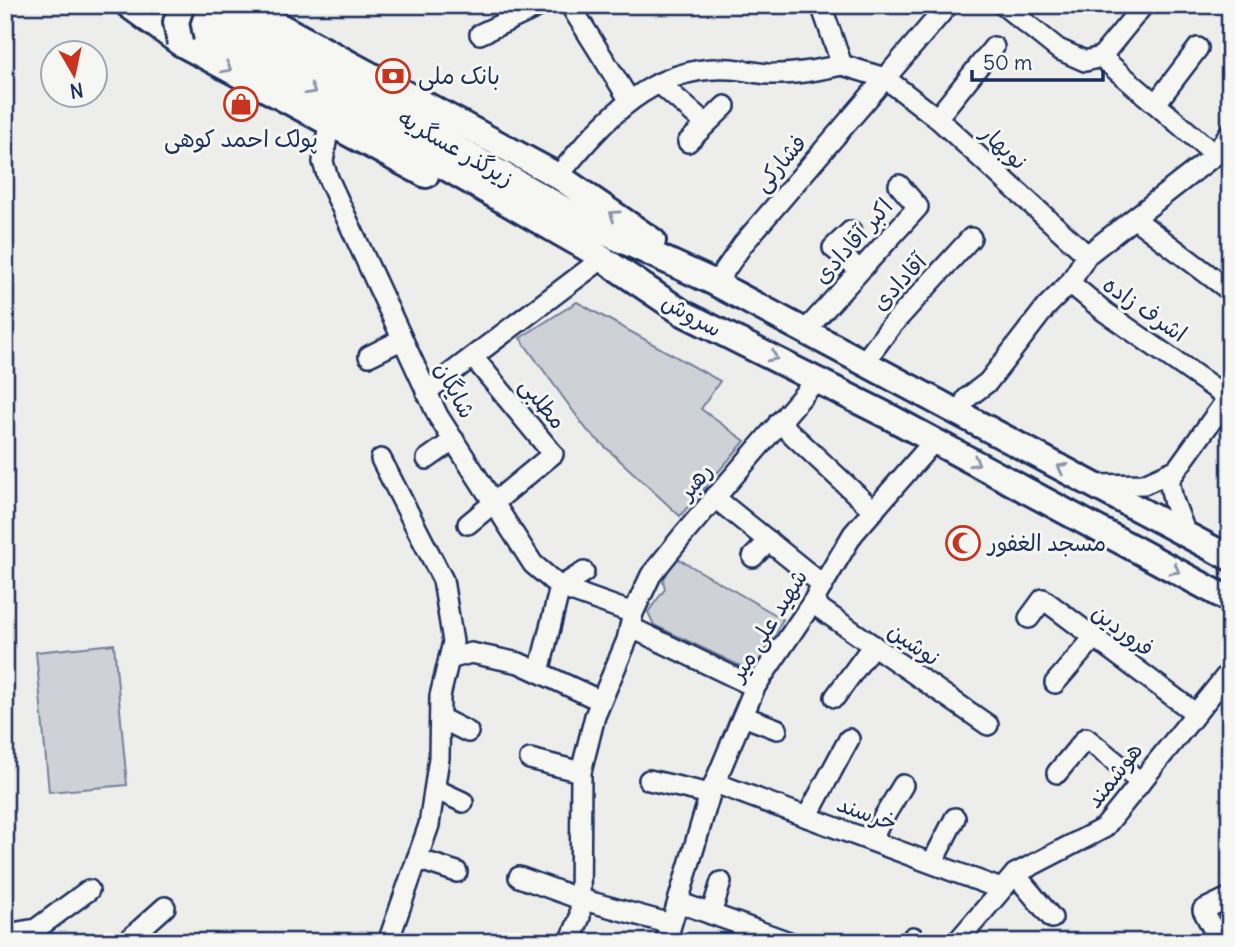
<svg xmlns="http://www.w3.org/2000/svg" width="1235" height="947" font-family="Delius,'Playpen Sans Arabic',sans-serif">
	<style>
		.green { fill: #ced2d7; stroke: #74809a; stroke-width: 2 }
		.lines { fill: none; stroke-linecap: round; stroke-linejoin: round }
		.minor-casing { stroke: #1b2f5e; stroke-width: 24 }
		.major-casing { stroke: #1b2f5e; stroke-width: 30 }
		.minor { stroke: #f6f6f2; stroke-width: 19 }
		.major { stroke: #f6f6f2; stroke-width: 24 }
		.major-bridge-casing { stroke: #1b2f5e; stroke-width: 30; stroke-linecap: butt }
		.major-bridge { stroke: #f6f6f2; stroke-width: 24 }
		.oneway { stroke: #8892a8 }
		.labels { text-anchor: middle; stroke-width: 6; stroke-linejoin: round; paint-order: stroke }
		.poi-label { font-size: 23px; fill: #1b2f5e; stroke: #f6f6f2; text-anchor: start }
		.street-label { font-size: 23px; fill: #1b2f5e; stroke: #f6f6f2 }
	</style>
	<rect width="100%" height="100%" fill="#edeeec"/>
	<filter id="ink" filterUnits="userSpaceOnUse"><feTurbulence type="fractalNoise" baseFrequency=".0143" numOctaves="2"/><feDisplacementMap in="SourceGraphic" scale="14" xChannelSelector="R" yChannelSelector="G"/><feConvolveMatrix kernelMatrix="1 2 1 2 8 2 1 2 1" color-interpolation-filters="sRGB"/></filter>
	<g filter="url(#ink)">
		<!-- green -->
		<g class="green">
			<polygon points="577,302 720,381 701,409 745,441 680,516 587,430 520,338"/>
			<polygon points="675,557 783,619 753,672 654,625 648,612 665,589 663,581"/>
			<polygon points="114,644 127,785 49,792 36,652"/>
		</g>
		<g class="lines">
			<!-- minor casing -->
			<g class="minor-casing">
				<g id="minor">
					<polyline points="570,5 630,101"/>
					<polyline points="821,5 842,65 885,78 937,118 1087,255"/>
					<polyline points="1003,5 1058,49 1085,61 1101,57 1215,155"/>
					<polyline points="480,34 542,5"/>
					<polyline points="1101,57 1141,8 1138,5"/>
					<polyline points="659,83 706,124"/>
					<polyline points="1157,102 1198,48"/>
					<polyline points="937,118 994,47"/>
					<polyline points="329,123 323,162 328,178 438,416 533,564 560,587 633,613"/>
					<polyline points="688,142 725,106"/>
					<path d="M558,176C604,120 652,64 731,69C744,70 756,73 768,74C793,75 818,70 842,65"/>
					<polyline points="1135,219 1230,291"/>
					<polyline points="851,231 833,248 860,270"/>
					<polyline points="716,283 743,244 948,5"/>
					<polyline points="1070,283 1105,312 1230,399"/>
					<polyline points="806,330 918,207 899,185"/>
					<polyline points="369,356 401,340"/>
					<polyline points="865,361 891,326 971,238"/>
					<polyline points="426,392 594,265"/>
					<polyline points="959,413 967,398 988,382 1046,307 1070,283 1087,255 1215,155 1230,132"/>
					<polyline points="779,422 874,511"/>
					<polyline points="381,459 443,580 453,642 440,696 439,758 429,825 388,942"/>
					<polyline points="427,459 454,440"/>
					<polyline points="1096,485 1144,484 1173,471"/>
					<polyline points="714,497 823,585"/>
					<polyline points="468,524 553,454 473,357"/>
					<polyline points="1186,534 1173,500 1169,480 1230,395"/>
					<polyline points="753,557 769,541"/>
					<polyline points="812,603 988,725"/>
					<polyline points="1029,618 1043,599 1195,713"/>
					<polyline points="630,627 755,687"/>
					<polyline points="449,659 471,653 519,663 601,701"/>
					<polyline points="539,672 560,587 584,572"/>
					<polyline points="1055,683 1093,639"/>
					<polyline points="835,697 873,645"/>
					<polyline points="743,716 777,729"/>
					<polyline points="440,718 468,732"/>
					<polyline points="530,759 581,772"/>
					<polyline points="1057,773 1086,738 1139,781"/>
					<polyline points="649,780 710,794"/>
					<polyline points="715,783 1001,889"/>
					<polyline points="435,789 463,802"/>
					<polyline points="807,817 849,739"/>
					<polyline points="870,840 903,785"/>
					<polyline points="417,859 457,872"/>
					<polyline points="932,863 955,818"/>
					<polyline points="1015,874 1052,918"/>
					<polyline points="519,877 580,899 671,924"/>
					<polyline points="678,902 789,942"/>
					<polyline points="711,914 721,882"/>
					<polyline points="7,942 18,932 36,929 89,890"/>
					<polyline points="126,942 165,907"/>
					<polyline points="570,942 580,917 581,772 595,716 627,640 633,613 651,575 684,534 817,379"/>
					<polyline points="666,942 710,794 755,687 812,603 853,534 934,441"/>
					<polyline points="911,942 913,937"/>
					<polyline points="957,942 1015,874 1104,828 1230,671"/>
					<polyline points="1220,942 1203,910 1230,897"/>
				</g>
			</g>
			<!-- major casing -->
			<g class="major-casing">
				<g id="major">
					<polyline points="128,5 180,43 426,175"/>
					<polyline points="168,5 202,28 588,249 683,313 888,416 1230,600"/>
					<polyline points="205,5 604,232 711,281 1230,558"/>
					<polyline points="241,5 558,176 653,241"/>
				</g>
			</g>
			<!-- minor -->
			<use href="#minor" class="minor"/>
			<!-- major -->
			<use href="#major" class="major"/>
			<!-- major-bridge casing -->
			<g class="major-bridge-casing">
				<polyline id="major-bridge" points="180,43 176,22 182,5"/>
			</g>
			<!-- major-bridge -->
			<use href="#major-bridge" class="major-bridge"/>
		</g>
		<!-- one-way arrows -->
		<defs><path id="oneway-chevron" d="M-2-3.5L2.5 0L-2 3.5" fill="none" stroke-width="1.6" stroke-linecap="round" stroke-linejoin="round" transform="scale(1.75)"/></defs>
		<g class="oneway">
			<use href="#oneway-chevron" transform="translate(227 68) rotate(28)"/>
			<use href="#oneway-chevron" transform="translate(311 90) rotate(30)"/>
			<use href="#oneway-chevron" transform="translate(614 215) rotate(-146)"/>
			<use href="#oneway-chevron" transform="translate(773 357) rotate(26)"/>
			<use href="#oneway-chevron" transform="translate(975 462) rotate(28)"/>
			<use href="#oneway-chevron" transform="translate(1062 468) rotate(-152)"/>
			<use href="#oneway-chevron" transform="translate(1175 570) rotate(29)"/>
		</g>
	</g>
	<!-- icons -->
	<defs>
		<g id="bank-ring" transform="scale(1.75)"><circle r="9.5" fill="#f6f6f2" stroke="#c8321e" stroke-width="1.5"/><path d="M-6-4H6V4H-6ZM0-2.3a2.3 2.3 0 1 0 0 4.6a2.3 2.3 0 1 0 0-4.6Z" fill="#c8321e"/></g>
		<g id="shop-ring" transform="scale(1.75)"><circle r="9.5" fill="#f6f6f2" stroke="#c8321e" stroke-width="1.5"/><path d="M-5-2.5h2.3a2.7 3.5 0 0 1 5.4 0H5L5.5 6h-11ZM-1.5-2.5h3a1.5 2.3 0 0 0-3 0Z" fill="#c8321e"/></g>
		<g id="mosque-ring" transform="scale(1.75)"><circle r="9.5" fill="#f6f6f2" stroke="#c8321e" stroke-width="1.5"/><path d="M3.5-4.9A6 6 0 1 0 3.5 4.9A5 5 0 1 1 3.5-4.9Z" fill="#c8321e"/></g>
	</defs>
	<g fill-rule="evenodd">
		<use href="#bank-ring" x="393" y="76"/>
		<use href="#shop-ring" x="241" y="104"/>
		<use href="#mosque-ring" x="963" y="543"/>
	</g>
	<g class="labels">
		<!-- poi labels -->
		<g class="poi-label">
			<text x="418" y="84">بانک ملی</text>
			<text x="241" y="147" text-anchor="middle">پولک احمد کوهی</text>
			<text x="988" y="551">مسجد الغفور</text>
		</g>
		<!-- street labels -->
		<g class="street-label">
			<text transform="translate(1004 147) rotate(43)" y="8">نوبهار</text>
			<text transform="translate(456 148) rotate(30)" y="8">زیرگذر عسگریه</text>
			<text transform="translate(780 163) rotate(-49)" y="8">فشارکی</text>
			<text transform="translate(853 241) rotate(-48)" y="8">اکبر آقادادی</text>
			<text transform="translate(899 282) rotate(-47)" y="8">آقادادی</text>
			<text transform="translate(1145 309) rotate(35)" y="8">اشرف زاده</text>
			<text transform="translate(692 315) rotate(29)" y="8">سروش</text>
			<text transform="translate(455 390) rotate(62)" y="8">شایگان</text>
			<text transform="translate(543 403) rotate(51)" y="8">مطلبی</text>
			<text transform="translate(695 481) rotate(-50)" y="8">رهبر</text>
			<text transform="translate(768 625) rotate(-58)" y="8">شهید علی میر</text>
			<text transform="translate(1123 630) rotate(37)" y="8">فروردین</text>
			<text transform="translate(914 644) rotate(35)" y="8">نوشین</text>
			<text transform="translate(1114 775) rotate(-52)" y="8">هوشمند</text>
			<text transform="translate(867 813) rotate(20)" y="8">خرسند</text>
		</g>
	</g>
	<!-- margin -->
	<rect width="1235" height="947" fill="none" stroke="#f6f6f2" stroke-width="28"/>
	<rect x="14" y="14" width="1207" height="919" fill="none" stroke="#1b2f5e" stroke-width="2.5" filter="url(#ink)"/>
	<!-- north arrow -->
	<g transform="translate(74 74) rotate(171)"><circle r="33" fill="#f6f6f2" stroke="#9ea6b7" stroke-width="2"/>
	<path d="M0-5L12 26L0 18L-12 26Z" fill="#c8321e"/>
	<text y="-10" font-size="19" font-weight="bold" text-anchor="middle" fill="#1b2f5e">N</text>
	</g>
	<!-- scale -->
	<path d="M972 70v10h131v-10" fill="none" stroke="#1b2f5e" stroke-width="3.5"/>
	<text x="983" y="70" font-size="21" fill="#1b2f5e" stroke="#f6f6f2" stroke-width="5" paint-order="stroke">50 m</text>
</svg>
